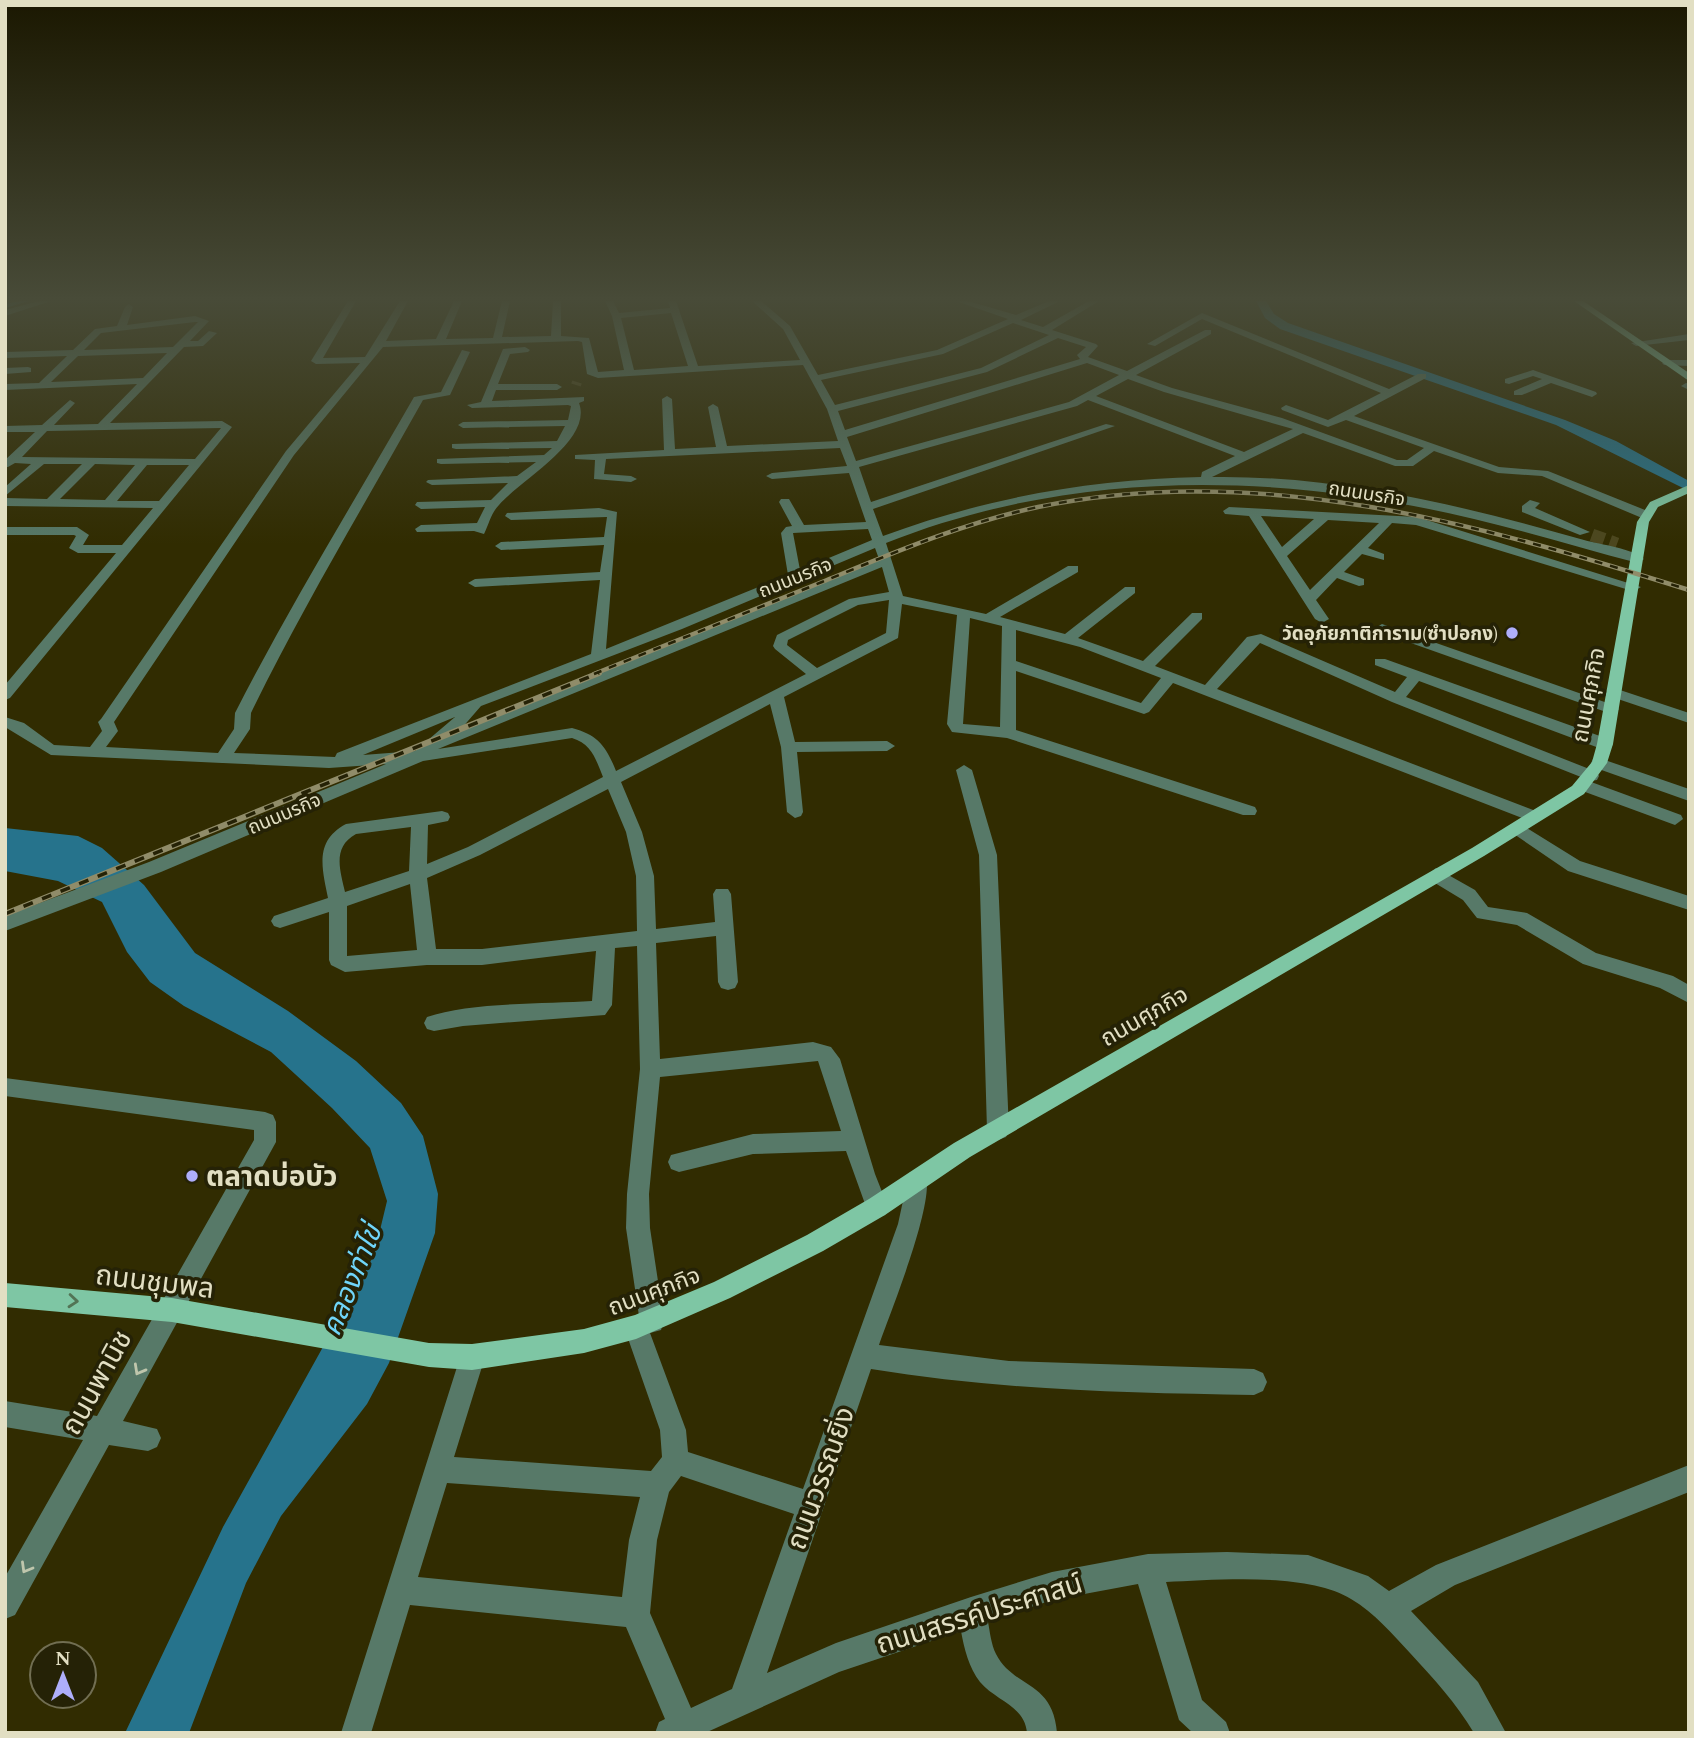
<svg xmlns="http://www.w3.org/2000/svg" width="1694" height="1738" font-family="Spectral,'Noto Sans Thai',serif">
	<style>
		.water { fill: #26738c }
		.lines { fill: none; stroke-linecap: round; stroke-linejoin: round }
		.canal { fill: #26738c; fill-rule: evenodd }
		.river { fill: #26738c; fill-rule: evenodd }
		.minor-tunnel-far1 { stroke: #4c471e; stroke-width: 10; stroke-dasharray: 10 5; stroke-linecap: butt }
		.minor-tunnel { stroke: #4c471e; stroke-width: 13; stroke-dasharray: 13 6; stroke-linecap: butt }
		.minor { fill: #577968; fill-rule: evenodd }
		.major { fill: #7ec6a4; fill-rule: evenodd }
		.rail-far1-casing { stroke: #908c69; stroke-width: 4.5 }
		.rail-casing { stroke: #908c69; stroke-width: 6 }
		.rail-far1 { stroke: #252206; stroke-width: 2.5; stroke-dasharray: 8; stroke-linecap: butt }
		.rail { stroke: #252206; stroke-width: 3.5; stroke-dasharray: 10; stroke-linecap: butt }
		.oneway { stroke: #527455 }
		.oneway2 { stroke: #bfc6ac }
		.poi-dot { fill: #aeaefb; stroke: #252206; stroke-width: 2.5 }
		.labels { text-anchor: middle; stroke-width: 7; stroke-linejoin: round; paint-order: stroke }
		.far-street-label { font-size: 19px; fill: #e2dfc3; stroke: #252206 }
		.far-poi-label { font-size: 19px; font-weight: bold; fill: #e2dfc3; stroke: #252206; text-anchor: end }
		.street-label { font-size: 23px; fill: #e2dfc3; stroke: #252206 }
		.near-poi-label { font-size: 28px; font-weight: bold; fill: #e2dfc3; stroke: #252206; text-anchor: start }
		.near-water-label { font-size: 28px; font-style: italic; fill: #70d5f9; stroke: #252206 }
		.near-street-label { font-size: 28px; fill: #e2dfc3; stroke: #252206 }
	</style>
	<rect width="100%" height="100%" fill="#312c01"/>
	<!-- water -->
	<polygon class="water" points="5,828 78,836 102,848 144,885 195,953 288,1011 356,1061 401,1103 423,1136 438,1194 435,1233 389,1363 367,1404 281,1516 246,1583 189,1733 125,1733 223,1527 374,1255 387,1201 370,1148 332,1108 271,1052 184,1006 150,982 127,952 102,902 58,881 5,871"/>
	<g class="lines">
		<!-- canal -->
		<polygon class="canal" points="20,301 29,301 5,308 5,304"/>
		<!-- river -->
		<polygon class="river" points="1256,301 1266,301 1274,314 1288,323 1565,420 1616,441 1689,481 1689,491 1556,425 1280,329 1265,318"/>
		<!-- minor-tunnel-far1 -->
		<polyline class="minor-tunnel-far1" points="576,385 577,382"/>
		<!-- minor-tunnel -->
		<polyline class="minor-tunnel" points="1592,535 1617,544"/>
		<!-- minor -->
		<g class="minor">
			<polygon points="39,301 51,301 5,316 5,310"/>
			<path d="M348,301H356L323,358L365,357L400,301H408L386,341L436,339L454,301H462L446,339L493,338L502,301H510L502,337L551,336L553,301H561V336L589,338L598,372L624,370L612,316L605,301H613L619,313L670,308L668,301H676L698,366L800,360L783,329L752,301H761L790,326L818,375L937,350L1008,319L956,301H968L1016,315L1049,301H1060L1021,320L1043,327L1089,301H1099L1052,330L1096,344L1098,346L1088,357L1127,371L1205,330H1211V334L1136,375L1172,388L1282,418L1397,460H1407L1424,448L1346,420L1328,427L1282,410L1281,408L1286,405L1328,420L1381,393L1202,319L1155,346L1147,344L1202,313L1389,389L1418,374H1426V378L1354,416L1499,467L1548,471L1650,512V518H1642L1542,476L1498,473L1434,451L1413,466H1395L1303,433L1212,477C1337,475 1465,506 1584,540C1602,545 1631,548 1644,559L1638,563C1583,549 1529,532 1474,519C1279,472 1075,468 886,543L903,596L986,614L1068,566H1078V572L1000,617L1065,634L1125,587H1135V593L1078,638L1143,661L1192,613H1202V619L1155,666L1205,685L1247,637L1261,634L1395,692L1407,677L1375,665V659H1385L1611,740L1613,744L1611,748H1599L1419,681L1406,697L1597,772L1599,776L1597,780L1591,781L1392,702L1260,643L1217,689L1541,813L1543,817L1535,823L1173,683L1149,712L1144,714L1016,671V730L1255,807L1257,811L1255,815H1243L1007,738L952,732L947,724L957,615L902,604L898,638L784,697L795,742L887,741L895,746L887,751L797,752L803,812L801,816L795,818L787,812L781,747L770,704L621,782L642,832L654,876L656,929L715,922L713,894L716,889H728L731,894L738,982L735,988L728,990L721,988L718,982L716,936L656,943L660,1059L813,1042L831,1047L840,1059L875,1174L888,1207L885,1215L877,1218L869,1215L846,1151L753,1154L679,1172L671,1169L668,1162L671,1155L753,1134L841,1131L818,1061L660,1077L649,1194L650,1228L664,1321L661,1330L650,1333L686,1430L688,1452L803,1489L898,1224L909,1173L917,1169L925,1173C937,1199 890,1313 879,1345L1009,1361L1254,1369L1263,1373L1267,1382L1263,1391L1254,1395C1126,1393 998,1390 871,1369L767,1673L836,1643L971,1597L1052,1572L1148,1554L1227,1552L1308,1555L1368,1576L1389,1591L1436,1565L1689,1465V1492L1455,1585L1411,1611L1478,1682L1506,1733H1474C1456,1703 1434,1679 1410,1653C1392,1634 1375,1613 1351,1599C1308,1572 1217,1580 1166,1582L1202,1700L1226,1722L1230,1733H1193L1179,1720L1138,1584L1052,1600L988,1622C990,1632 991,1644 996,1654C1014,1689 1053,1680 1057,1733H1027C1025,1706 996,1701 980,1682C969,1668 964,1648 961,1631L839,1672L705,1733H655L659,1722L665,1719L626,1627L410,1605L371,1733H341L463,1348L472,1344L481,1348L485,1357L454,1457L651,1471L662,1457L660,1430L624,1327L627,1318L639,1316L626,1228L627,1194L640,1069L637,946L615,948L612,1005L605,1015L463,1026L434,1031L427,1029L424,1023L427,1017C469,1002 546,1004 592,1001L596,951L482,965H427L345,972L331,965L329,960V912L280,928L274,926L271,921L274,916L328,898C322,868 314,841 346,824L442,811L448,813L450,817L448,821L428,825L427,864L468,847L603,777C596,760 592,744 572,738L423,761L161,872L5,931V916L149,862L386,764L329,768L51,755L5,727V717L24,723L54,745L90,747L102,731L98,722L101,719L286,451L360,363L316,364L311,361ZM671,313L688,366L634,370L621,318ZM1013,323L1049,335L981,368L835,405L821,380L943,354ZM1058,338L1086,347L1077,355L1080,359L845,430L838,411L987,372ZM578,341L582,342L587,374L598,378L803,365L827,409L838,441L727,446L718,407L713,404L708,407L716,447L675,449L672,399L667,396L662,399L664,450L575,455V459L595,460L594,479L631,482L637,479L631,476L604,474L606,459L840,448L847,466L772,473L766,476L772,479L849,473L866,522L804,525L789,499H781L779,502L792,526L786,527L781,533L788,575L606,649L617,512L599,508L507,513L505,516L511,520L607,517L604,537L501,542L495,546L501,550L604,545L600,572L475,579L468,583L475,587L600,580L591,654L337,753L335,757L234,753L250,729L251,713C303,606 365,504 423,400L450,395L470,352L462,350L441,392L414,397C354,502 290,605 235,713L234,729L218,753L106,747L118,731L114,722L294,455L383,347ZM1087,363L1119,375L1069,402L856,461L847,437ZM1128,379L1164,392L1293,429L1244,452L1096,396ZM1088,400L1235,456L1202,472L1201,477C1091,479 986,498 883,536L873,509L1115,426L1106,424L871,502L859,467L1077,406ZM868,529L872,540L800,570L793,533ZM875,548L879,559L461,729L481,706L682,629ZM882,567L889,592L849,599L777,635L773,646L775,649L806,674L616,771C606,746 598,735 572,728L438,749ZM889,600L886,633L817,668L787,645L788,640L858,605ZM970,618L1002,626L1000,727L963,724ZM1016,630L1080,647L1161,678L1141,703L1016,661ZM455,717L415,751L363,755ZM608,789L626,832L636,876L637,931L482,949H436L427,878L480,855ZM411,827L409,871L345,892C340,870 332,847 356,834ZM410,884L417,950L347,956V906ZM681,1476L794,1514L732,1689L691,1708L650,1613L657,1540L669,1492ZM447,1483L640,1497L629,1540L622,1597L418,1577Z"/>
			<path d="M129,304L133,307L127,325L195,316L209,321L190,341H198L209,331L217,333L203,346L184,347L110,423L222,421L232,427L10,698L5,700V685L116,553H78L69,548L76,536L74,535H5V527H77L89,535L83,545H122L153,508L5,506V498L47,499L82,464H44L5,496V487L31,464L15,463L8,467H5V460L35,432H5V426L42,425L70,400L75,403L54,425L98,424L137,384L5,390V384L39,383L67,356L5,358V352L73,350L95,329L117,326L125,307ZM195,322H198L173,347L84,350L101,333ZM167,353L143,378L51,382L78,356ZM221,428L195,459L22,457L47,431ZM95,464L135,465L105,500L60,499ZM147,465H189L159,501H117Z"/>
			<polygon points="1689,334 1689,340 1636,346 1631,343"/>
			<path d="M525,347L530,350L528,352L510,354L498,384H557L562,387L557,390H496L492,401L584,397V401L579,403C593,440 522,479 499,505C491,513 489,524 484,534L474,531L417,532L415,529L421,525L477,523L485,507L421,509L415,505L417,502L491,500L508,483L432,485L426,482L428,480L517,476L536,462L441,464L437,463V459L544,455L552,448L456,449L452,448V444L557,441L565,426L463,428L458,425L463,422L568,420L571,406L568,405L472,408L467,405L481,402L503,349Z"/>
			<polygon points="1667,360 1689,360 1689,366 1664,365 1662,363"/>
			<polygon points="28,367 31,368 31,372 5,374 5,368"/>
			<polygon points="1533,370 1596,392 1597,394 1592,397 1551,383 1522,395 1514,395 1514,391 1542,379 1533,376 1509,384 1505,383 1505,379"/>
			<polygon points="1686,383 1689,384 1689,390 1681,386"/>
			<polygon points="1530,500 1540,503 1535,508 1590,532 1580,535 1522,512 1522,506"/>
			<path d="M1229,507L1417,517L1641,587L1634,591L1629,590L1416,525L1392,523L1368,548L1384,554V560L1362,554L1344,572L1364,579V585L1359,586L1337,578L1316,600L1329,619L1322,623L1315,619L1249,516L1225,514L1223,511ZM1261,516L1314,519L1282,547ZM1328,520L1379,523L1310,590L1287,556Z"/>
			<polygon points="1382,624 1616,706 1619,709 1616,712 1606,712 1377,631 1375,628"/>
			<polygon points="1614,688 1689,713 1689,723 1609,696 1609,690"/>
			<polygon points="1599,758 1689,789 1689,801 1593,767 1591,763 1593,759"/>
			<polygon points="964,765 972,770 997,855 1009,1130 1006,1137 998,1140 990,1137 987,1130 979,855 956,770"/>
			<polygon points="1583,779 1681,815 1683,819 1675,825 1577,789 1575,785"/>
			<polygon points="1517,822 1580,861 1689,896 1689,910 1568,871 1511,832 1509,828"/>
			<polygon points="1436,868 1475,890 1488,907 1527,913 1596,953 1673,976 1689,985 1689,1003 1660,988 1583,964 1517,925 1477,918 1463,900 1430,880 1427,875"/>
			<polygon points="5,1078 265,1112 273,1115 276,1122 276,1142 123,1421 157,1429 161,1438 157,1447 148,1451 109,1445 15,1615 5,1619 5,1577 83,1440 5,1427 5,1401 97,1416 254,1140 254,1130 5,1096"/>
		</g>
		<!-- major -->
		<g class="major">
			<polygon points="1574,301 1583,301 1689,373 1689,381"/>
			<polygon points="1689,485 1689,493 1658,507 1649,522 1613,744 1607,763 1584,794 1484,856 970,1157 885,1215 823,1251 730,1298 636,1339 584,1353 472,1370 429,1367 172,1322 5,1307 5,1283 172,1298 429,1343 472,1344 584,1329 635,1315 714,1282 807,1235 869,1199 954,1143 1472,848 1572,786 1592,762 1597,744 1637,522 1650,502"/>
		</g>
		<!-- rail-far1 casing -->
		<g class="rail-far1-casing">
			<path id="rail-far1" d="M594,674C670,643 746,613 822,582C893,553 963,523 1038,507C1259,461 1479,524 1689,590"/>
		</g>
		<!-- rail casing -->
		<g class="rail-casing">
			<polyline id="rail" points="5,914 599,673"/>
		</g>
		<!-- rail-far1 -->
		<use href="#rail-far1" class="rail-far1"/>
		<!-- rail -->
		<use href="#rail" class="rail"/>
	</g>
	<!-- one-way arrows -->
	<defs><path id="oneway-chevron" d="M-2-3.5L2.5 0L-2 3.5" fill="none" stroke-width="1.6" stroke-linecap="round" stroke-linejoin="round" transform="scale(1.75)"/></defs>
	<use class="oneway" href="#oneway-chevron" transform="translate(73 1301) rotate(5)"/>
	<g class="oneway2">
		<use href="#oneway-chevron" transform="translate(139 1370) rotate(119)"/>
		<use href="#oneway-chevron" transform="translate(26 1568) rotate(120)"/>
	</g>
	<!-- sky -->
	<linearGradient id="sky" x2="0" y2="1"><stop stop-color="#1b1801"/><stop offset="0.55" stop-color="#484b38"/><stop offset="1" stop-color="#484b38" stop-opacity="0"/></linearGradient>
	<rect width="1694" height="544" fill="url(#sky)"/>
	<!-- markers -->
	<g class="poi-dot">
		<circle cx="1512" cy="633" r="7"/>
		<circle cx="192" cy="1176" r="7"/>
	</g>
	<g class="labels">
		<!-- far-street labels -->
		<g class="far-street-label">
			<text transform="translate(1367 493) rotate(9)" y="7">ถนนนรกิจ</text>
			<text transform="translate(795 577) rotate(-22)" y="7">ถนนนรกิจ</text>
			<text transform="translate(284 813) rotate(-23)" y="7">ถนนนรกิจ</text>
		</g>
		<!-- far-poi labels -->
		<g class="far-poi-label">
			<text x="1498" y="640">วัดอุภัยภาติการาม(ซำปอกง)</text>
		</g>
		<!-- street labels -->
		<g class="street-label">
			<text transform="translate(1588 695) rotate(-79)" y="8">ถนนศุภกิจ</text>
			<text transform="translate(1144 1016) rotate(-30)" y="8">ถนนศุภกิจ</text>
			<text transform="translate(654 1291) rotate(-21)" y="8">ถนนศุภกิจ</text>
		</g>
		<!-- near-poi labels -->
		<g class="near-poi-label">
			<text x="206" y="1186">ตลาดบ่อบัว</text>
		</g>
		<!-- near-water labels -->
		<g class="near-water-label">
			<text transform="translate(351 1280) rotate(-68)" y="10">คลองท่าไข่</text>
		</g>
		<!-- near-street labels -->
		<g class="near-street-label">
			<text transform="translate(155 1281) rotate(7)" y="10">ถนนชุมพล</text>
			<text transform="translate(96 1382) rotate(-61)" y="10">ถนนพานิช</text>
			<text transform="translate(820 1478) rotate(-70)" y="10">ถนนวรรณยิ่ง</text>
			<text transform="translate(979 1613) rotate(-17)" y="10">ถนนสรรค์ประศาสน์</text>
		</g>
	</g>
	<!-- border -->
	<rect width="1694" height="1738" fill="none" stroke="#e2dfc3" stroke-width="14"/>
	<!-- north arrow -->
	<g transform="translate(63 1675)"><circle r="33" fill="#252206" stroke="#716e52" stroke-width="2"/>
	<path d="M0-5L12 26L0 18L-12 26Z" fill="#aeaefb"/>
	<text y="-10" font-size="19" font-weight="bold" text-anchor="middle" fill="#e2dfc3">N</text>
	</g>
</svg>
